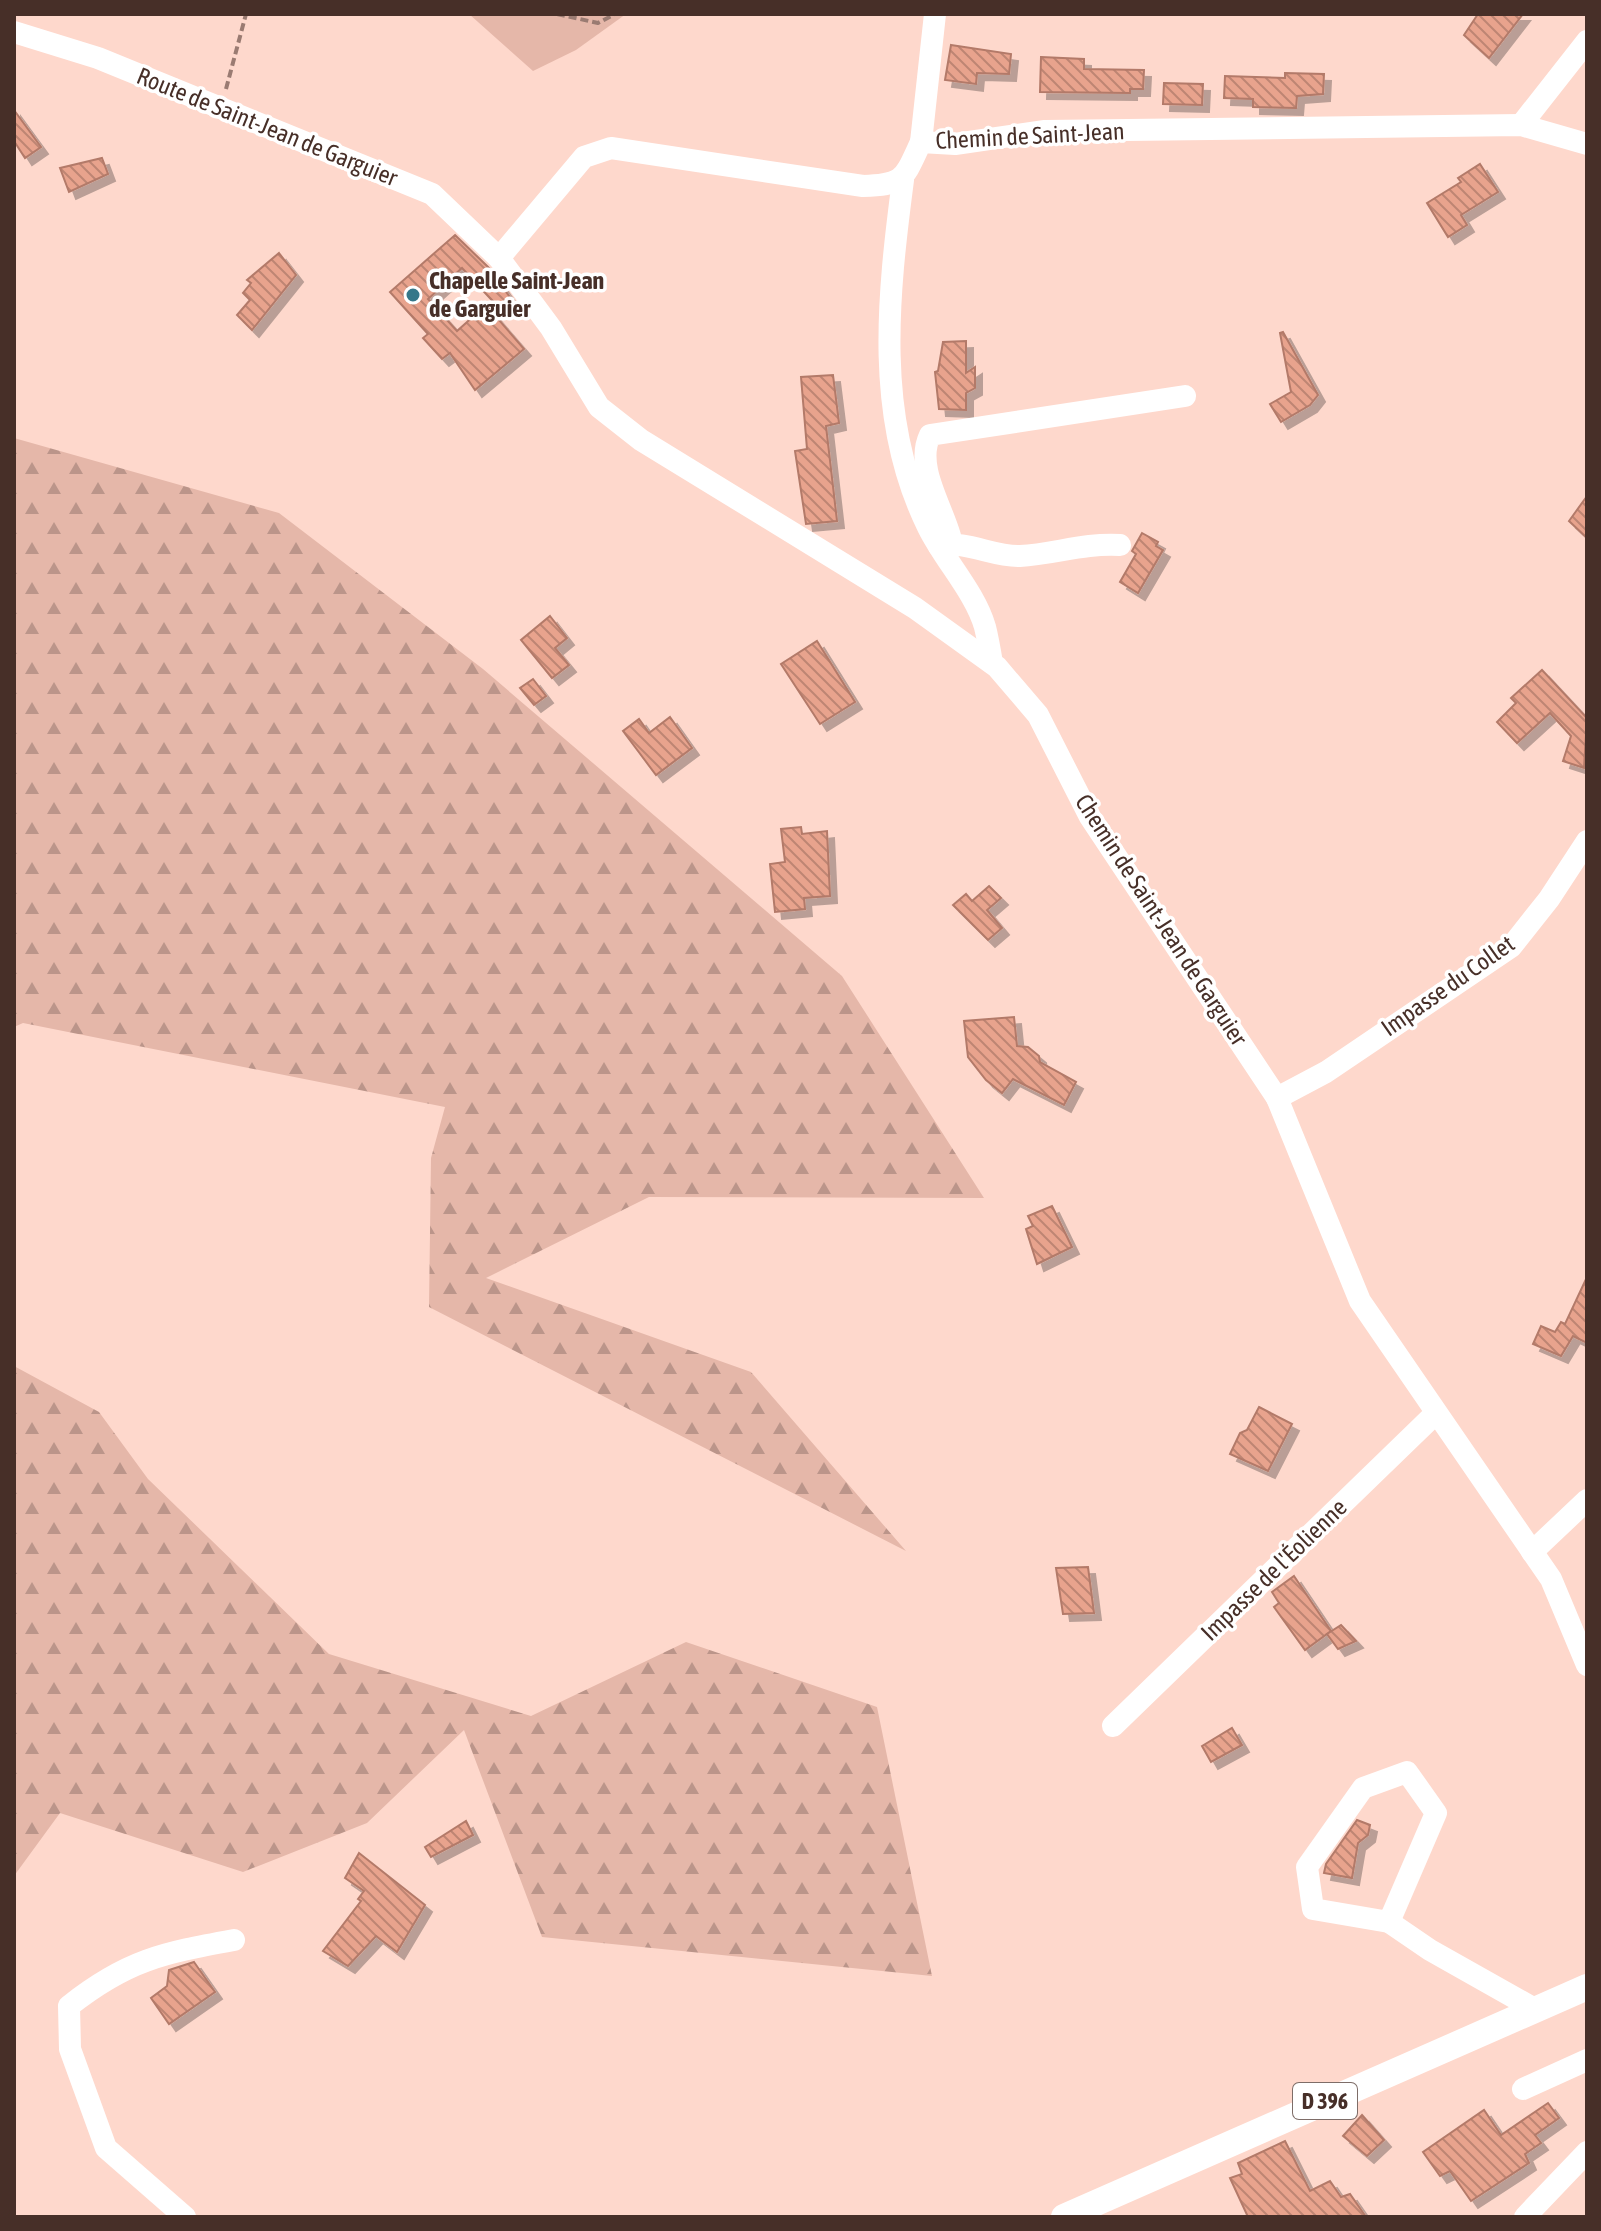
<svg xmlns="http://www.w3.org/2000/svg" width="1601" height="2231" font-family="'Asap Condensed',sans-serif">
	<style>
		.grass { fill: #e5b7a9 }
		.forest { fill: url(#forest-firs) }
		.building { fill: url(#building-back-hatch); stroke: #b37a69; stroke-width: 2; filter: url(#shadow) }
		.lines { fill: none; stroke-linecap: round; stroke-linejoin: round }
		.path { stroke: #9a7b72; stroke-width: 4; stroke-dasharray: 8 4; stroke-linecap: butt }
		.minor { stroke: #fff; stroke-width: 22 }
		.major { stroke: #fff; stroke-width: 26 }
		.poi-dot { fill: #357789; stroke: #fff; stroke-width: 3 }
		.labels { text-anchor: middle; stroke-width: 7; stroke-linejoin: round; paint-order: stroke }
		.shield { fill: #fff; stroke: #7e6d68; stroke-width: 2 }
		.shield-label { font-size: 22px; font-weight: bold; fill: #472f28 }
		.street-label { font-size: 24px; fill: #472f28; stroke: #fff }
		.poi-label { font-size: 24px; font-weight: bold; fill: #472f28; stroke: #fff; text-anchor: start }
	</style>
	<defs>
		<pattern id="forest-firs" width="22" height="20" patternUnits="userSpaceOnUse" patternTransform="scale(2)"><rect width="22" height="20" fill="#e5b7a9"/><path d="M5 1l3.5 6h-7zM16 11l3.5 6h-7z" fill="#bb958a"/></pattern>
		<pattern id="building-back-hatch" width="6" height="6" patternUnits="userSpaceOnUse" patternTransform="scale(2)"><rect width="6" height="6" fill="#e8a38d"/><path d="M-1 5l2 2M0 0l6 6M5-1l2 2" fill="none" stroke="#be8573"/></pattern>
		<filter id="shadow"><feDropShadow dx="7" dy="7" stdDeviation="0" flood-color="#0004"/></filter>
	</defs>
	<rect width="100%" height="100%" fill="#fed8cc"/>
	<!-- grass -->
	<polygon class="grass" points="469,14 626,14 576,50 533,71"/>
	<!-- forest -->
	<g class="forest">
		<polygon points="14,438 279,513 483,669 842,976 984,1198 649,1197 486,1278 751,1372 906,1551 429,1307 431,1158 445,1107 23,1023 14,1027"/>
		<polygon points="14,1366 99,1412 148,1479 329,1654 531,1716 686,1642 877,1707 932,1976 542,1937 464,1730 367,1823 243,1872 60,1813 14,1876"/>
	</g>
	<!-- building -->
	<g class="building">
		<polygon points="1478,14 1523,14 1489,58 1464,35"/>
		<polygon points="951,45 1011,54 1009,74 977,73 976,84 945,80"/>
		<polygon points="1041,57 1084,59 1084,69 1144,70 1143,89 1130,89 1130,93 1040,92"/>
		<polygon points="1285,73 1324,74 1323,94 1297,96 1296,108 1253,107 1253,99 1224,98 1225,76 1285,78"/>
		<polygon points="1164,83 1203,84 1202,105 1163,104"/>
		<polygon points="14,110 41,147 25,158 14,141"/>
		<polygon points="102,158 108,174 69,192 60,168"/>
		<polygon points="1480,164 1498,192 1461,215 1467,225 1448,237 1427,203 1461,182 1458,178"/>
		<polygon points="455,235 488,267 512,300 501,310 462,268 428,299 457,331 486,305 524,349 475,390 450,353 442,359 423,338 428,334 390,292"/>
		<polygon points="279,253 296,275 252,330 237,315 250,300 243,293 251,283 247,280"/>
		<polygon points="1283,332 1318,395 1310,405 1281,422 1270,404 1291,392 1280,333"/>
		<polygon points="966,341 966,373 975,367 975,388 966,393 966,410 939,409 935,372 938,371 943,342"/>
		<polygon points="833,375 839,423 826,426 837,521 806,524 795,451 807,449 801,377"/>
		<polygon points="1587,496 1587,538 1569,521"/>
		<polygon points="1142,533 1158,542 1156,546 1163,550 1138,593 1120,582 1136,554 1132,551"/>
		<polygon points="550,616 567,638 555,648 569,665 552,678 521,640"/>
		<polygon points="817,641 855,702 820,724 781,664"/>
		<polygon points="1542,670 1587,718 1584,768 1563,761 1571,736 1550,713 1517,743 1497,722 1516,703 1511,698"/>
		<polygon points="533,679 546,696 534,705 520,688"/>
		<polygon points="670,717 692,748 656,775 623,731 639,719 649,733"/>
		<polygon points="801,827 802,834 827,831 830,896 804,898 805,909 775,912 770,864 785,862 781,829"/>
		<polygon points="989,886 1001,898 987,910 1002,928 988,940 953,905 966,894 972,901"/>
		<polygon points="1014,1017 1017,1046 1028,1047 1039,1056 1040,1062 1076,1082 1064,1105 1013,1079 1002,1093 986,1080 968,1057 964,1021"/>
		<polygon points="1052,1206 1072,1247 1037,1264 1026,1229 1033,1226 1028,1216"/>
		<polygon points="1587,1277 1587,1343 1573,1336 1561,1356 1533,1344 1541,1326 1555,1332 1561,1322 1565,1324"/>
		<polygon points="1259,1407 1292,1424 1268,1471 1230,1454 1240,1433 1247,1430"/>
		<polygon points="1088,1567 1094,1613 1063,1614 1056,1568"/>
		<polygon points="1294,1576 1331,1631 1305,1650 1274,1607 1279,1603 1272,1592"/>
		<polygon points="1341,1625 1356,1641 1338,1649 1327,1634"/>
		<polygon points="1232,1728 1242,1745 1211,1762 1202,1746"/>
		<polygon points="1357,1820 1370,1825 1368,1835 1358,1843 1352,1878 1324,1873 1326,1864"/>
		<polygon points="466,1821 473,1835 431,1857 425,1847"/>
		<polygon points="359,1853 425,1905 397,1952 376,1936 348,1966 323,1951 361,1901 358,1899 364,1891 345,1878"/>
		<polygon points="194,1962 215,1992 169,2024 151,1998 167,1986 169,1970"/>
		<polygon points="1548,2103 1559,2118 1535,2135 1541,2143 1525,2154 1529,2163 1471,2201 1450,2171 1440,2176 1423,2152 1484,2110 1501,2135"/>
		<polygon points="1362,2115 1384,2140 1367,2156 1343,2136"/>
		<polygon points="1285,2141 1310,2191 1330,2181 1341,2197 1350,2194 1366,2217 1248,2217 1230,2178 1242,2174 1238,2163"/>
	</g>
	<g class="lines">
		<!-- path -->
		<g class="path">
			<polyline points="557,14 598,23 615,14"/>
			<polyline points="226,89 246,14"/>
		</g>
		<!-- minor -->
		<g class="minor">
			<polyline points="14,32 98,58 432,194 499,258 551,328 599,407 641,440 915,608 997,667 1038,715 1090,817 1277,1098 1360,1301 1551,1579 1587,1665"/>
			<polyline points="1521,125 1587,41"/>
			<polyline points="921,142 935,14"/>
			<path d="M903,180C888,295 874,418 928,527C944,560 975,592 985,627C988,639 990,651 992,663"/>
			<path d="M499,258L584,157L611,148L863,186C905,185 904,178 921,142L955,144L1045,131L1521,125L1587,144"/>
			<path d="M939,546L950,536C941,504 915,466 930,435L1185,396"/>
			<path d="M939,546C966,540 993,557 1020,556C1055,554 1083,543 1120,545"/>
			<polyline points="1277,1098 1326,1072 1511,947 1549,899 1587,841"/>
			<polyline points="1532,1552 1587,1500"/>
			<polyline points="1113,1726 1435,1414"/>
			<polygon points="1407,1772 1436,1813 1389,1922 1313,1909 1307,1867 1363,1788"/>
			<polyline points="1389,1922 1430,1950 1533,2008"/>
			<polyline points="1523,2089 1587,2060"/>
			<path d="M185,2217L106,2148L70,2049L69,2006C127,1960 163,1953 234,1940"/>
			<polyline points="1525,2217 1587,2152"/>
		</g>
		<!-- major -->
		<polyline class="major" points="1064,2217 1587,1987"/>
	</g>
	<!-- markers -->
	<circle class="poi-dot" cx="413" cy="295" r="8"/>
	<g class="labels">
		<!-- shield labels -->
		<rect class="shield" x="1293" y="2083" width="64" height="36" rx="6"/>
		<g class="shield-label">
			<text x="1325" y="2109">D 396</text>
		</g>
		<!-- street labels -->
		<g class="street-label">
			<text transform="translate(267 127) rotate(22)" y="8">Route de Saint-Jean de Garguier</text>
			<text transform="translate(1030 136) rotate(-3)" y="8">Chemin de Saint-Jean</text>
			<text transform="translate(1161 920) rotate(57)" y="8">Chemin de Saint-Jean de Garguier</text>
			<text transform="translate(1448 986) rotate(-35)" y="8">Impasse du Collet</text>
			<text transform="translate(1274 1570) rotate(-44)" y="8">Impasse de l'Éolienne</text>
		</g>
		<!-- poi labels -->
		<g class="poi-label">
			<text x="429" y="289">Chapelle Saint-Jean<tspan x="429" dy="28">de Garguier</tspan></text>
		</g>
	</g>
	<!-- border -->
	<rect width="1601" height="2231" fill="none" stroke="#472f28" stroke-width="32"/>
</svg>
